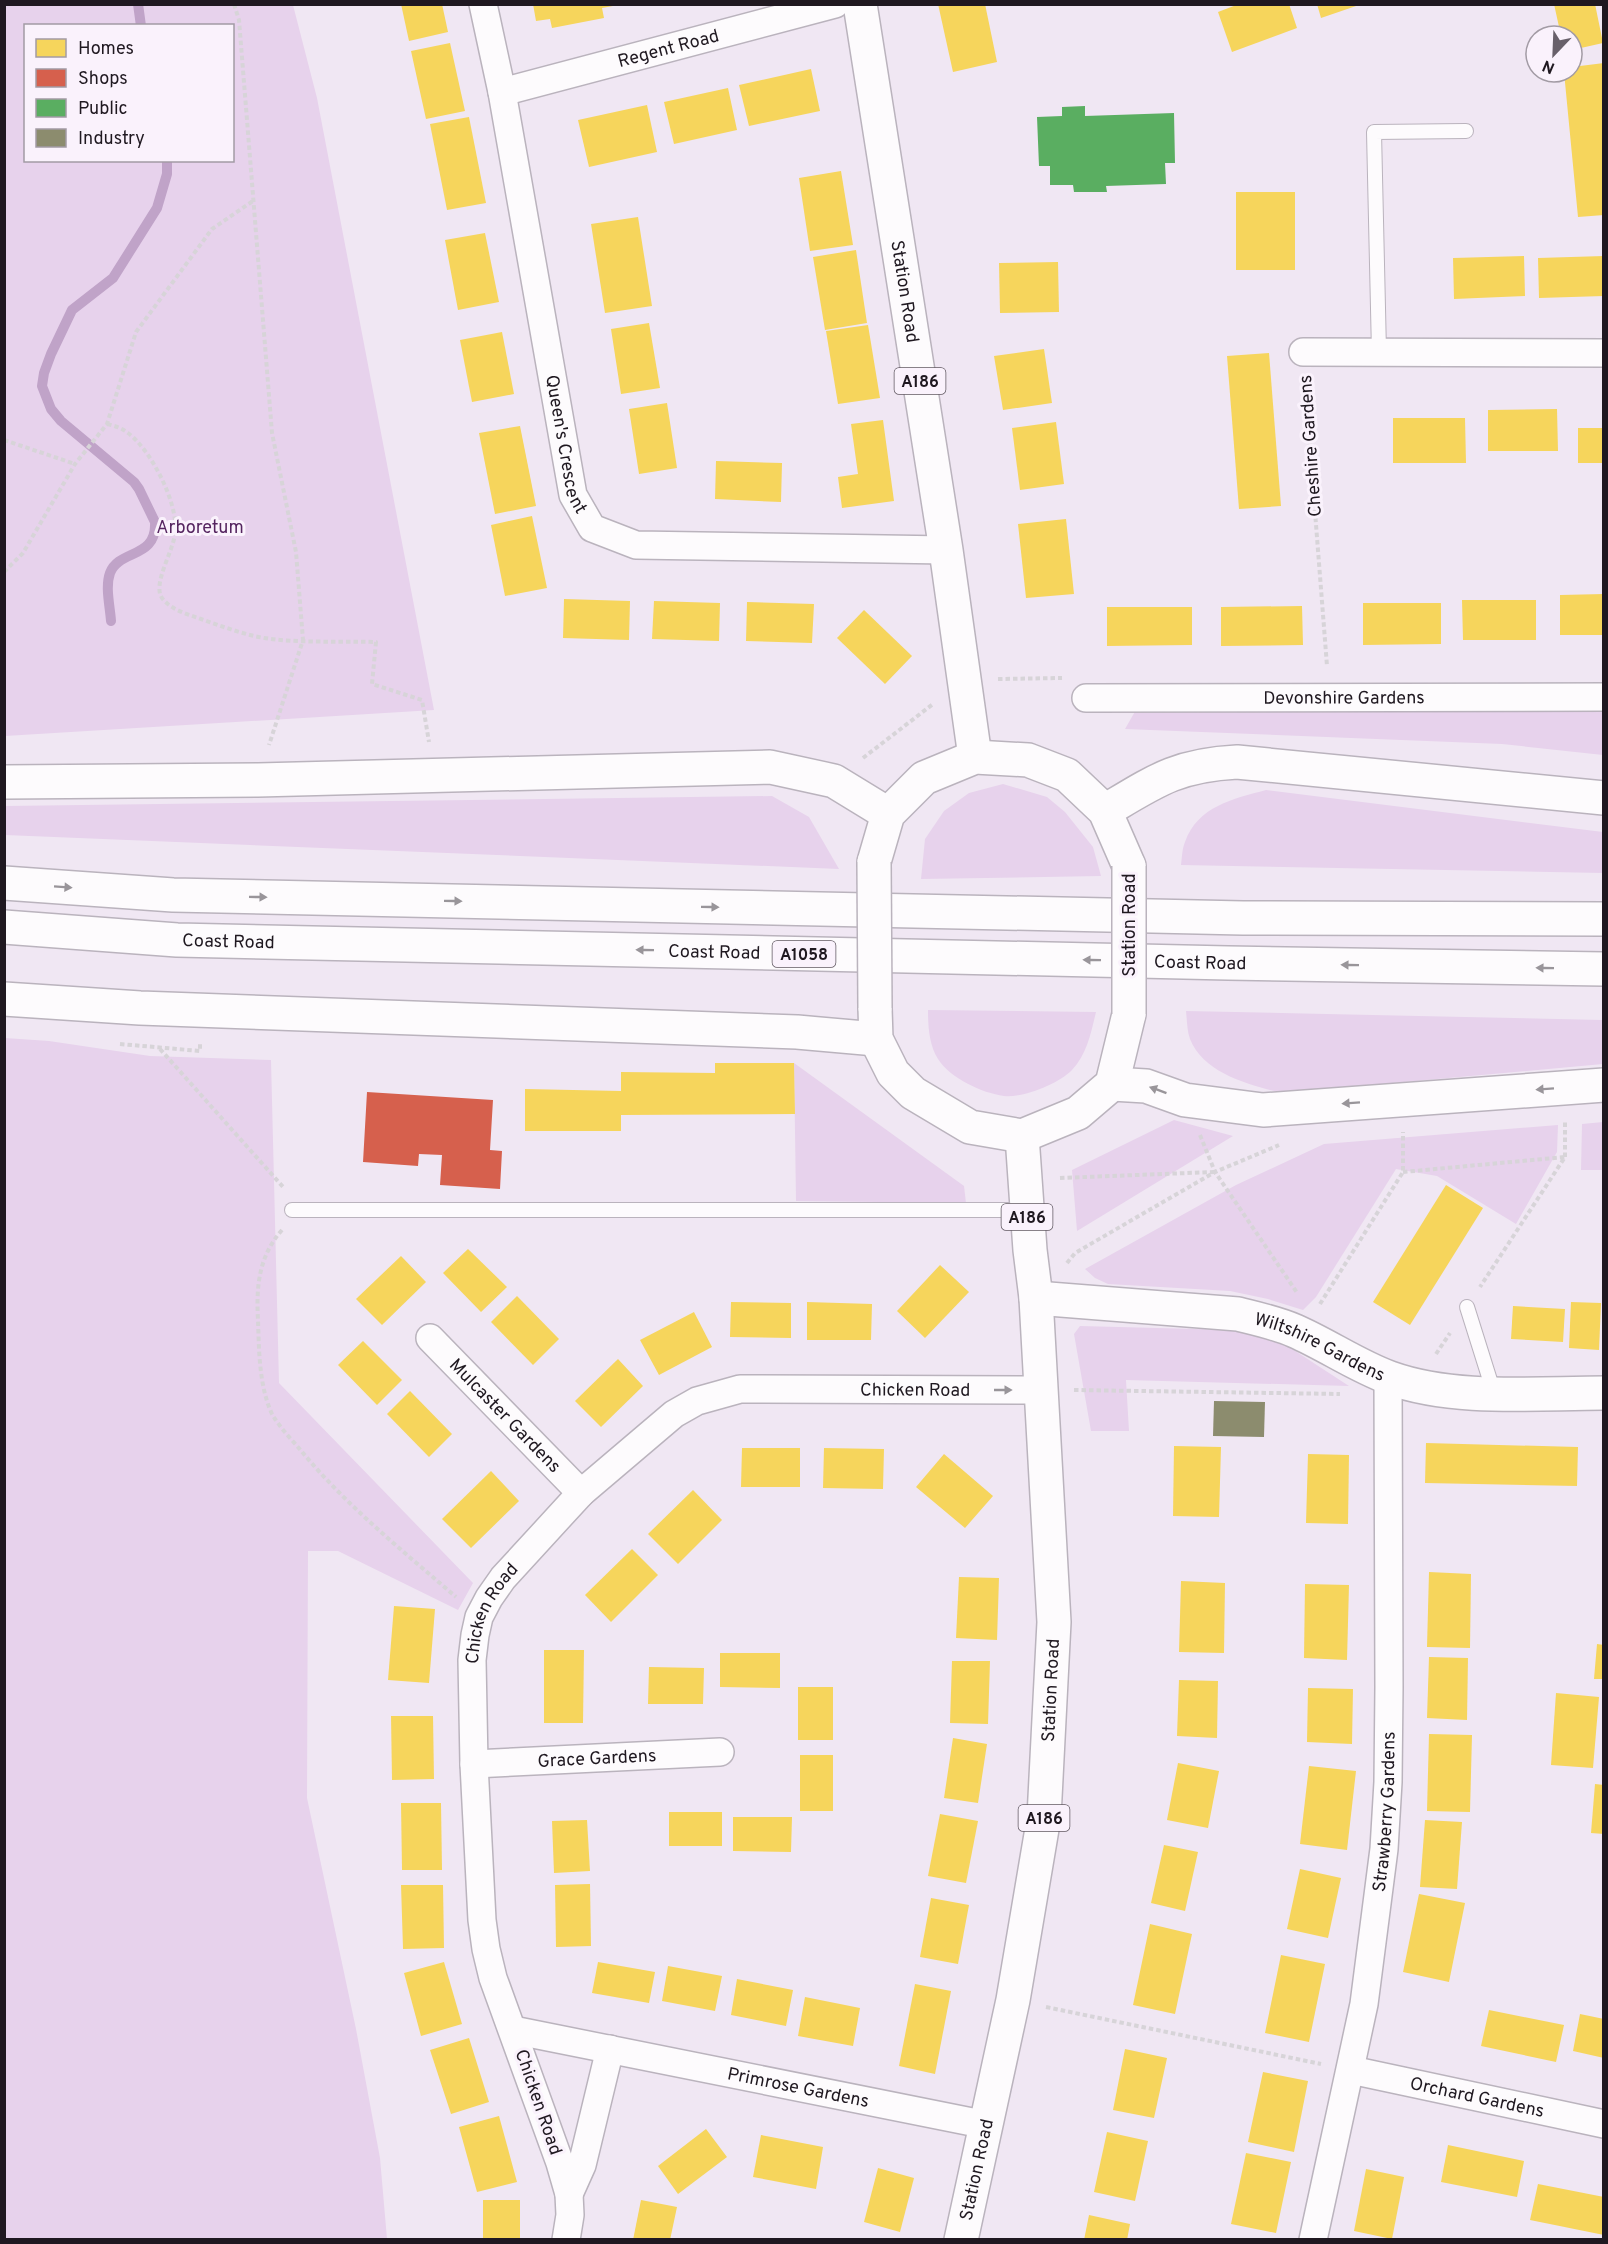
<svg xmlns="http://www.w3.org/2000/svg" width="1608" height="2244" font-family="Overpass,sans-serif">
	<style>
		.green { fill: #e7d2ec; fill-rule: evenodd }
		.homes { fill: #f6d55c }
		.shops { fill: #d6604d }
		.public { fill: #5aae61 }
		.industry { fill: #8c8c6e }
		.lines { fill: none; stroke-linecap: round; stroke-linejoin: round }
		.stream { stroke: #c0a3c8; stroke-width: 10 }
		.service-casing { stroke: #bab3bd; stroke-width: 16 }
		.minor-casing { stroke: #bab3bd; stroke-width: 30 }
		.tertiary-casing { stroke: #bab3bd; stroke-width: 36 }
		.primary-casing { stroke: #bab3bd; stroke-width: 36 }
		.trunk-casing { stroke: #bab3bd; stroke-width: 36 }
		.path { stroke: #d7d4d8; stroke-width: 4; stroke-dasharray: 4.5 3; stroke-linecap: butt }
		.service { stroke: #fdfbfd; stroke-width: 14 }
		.minor { stroke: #fdfbfd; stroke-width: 27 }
		.tertiary { stroke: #fdfbfd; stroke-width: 33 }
		.primary { stroke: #fdfbfd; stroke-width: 33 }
		.trunk { stroke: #fdfbfd; stroke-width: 33 }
		.primary-bridge-casing { stroke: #bab3bd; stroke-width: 36; stroke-linecap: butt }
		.primary-bridge { stroke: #fdfbfd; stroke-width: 33 }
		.oneway { fill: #99959a }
		.labels { text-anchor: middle; stroke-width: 6; stroke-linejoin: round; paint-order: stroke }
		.shield { fill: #faf2fc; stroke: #615962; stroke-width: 1.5 }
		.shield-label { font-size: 16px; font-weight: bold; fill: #1f1820 }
		.street-label { font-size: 18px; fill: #1f1820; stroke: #faf2fc }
		.park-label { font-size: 18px; fill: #552560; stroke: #faf2fc }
	</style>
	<rect width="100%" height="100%" fill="#f0e7f3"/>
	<!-- green -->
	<g class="green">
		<path d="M5,4L293,5L317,98L434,710L5,736ZM26,26H232V160H26Z"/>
		<polygon points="1137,708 1603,710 1603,755 1502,744 1125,729"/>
		<polygon points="1003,784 1047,797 1065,812 1093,847 1101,876 921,879 925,839 944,811 969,793"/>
		<path d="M1266,790L1603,832V873L1181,865C1182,858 1182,849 1185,842C1198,806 1233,799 1266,790Z"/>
		<polygon points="772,796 809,817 839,869 5,835 5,806"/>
		<path d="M928,1010L1096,1012C1091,1033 1087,1054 1072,1070C1058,1084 1024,1098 1004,1096C982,1093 950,1078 938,1059C929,1045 928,1026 928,1010Z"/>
		<path d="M1186,1011L1603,1020V1064L1282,1093C1250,1085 1204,1074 1190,1039C1187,1031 1187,1020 1186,1011Z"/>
		<polygon points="5,1038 49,1041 150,1056 271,1060 279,1383 473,1583 458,1610 338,1551 308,1551 307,1798 356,2029 380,2158 387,2239 5,2239"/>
		<polygon points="794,1063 964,1186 966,1203 796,1201"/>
		<polygon points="1174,1120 1233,1136 1077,1231 1072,1170"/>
		<polygon points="1603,1122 1603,1170 1581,1170 1582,1124"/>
		<polygon points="1558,1125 1557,1152 1516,1224 1437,1176 1396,1169 1316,1297 1303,1310 1268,1299 1230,1291 1108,1284 1095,1278 1085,1269 1236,1185 1324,1144"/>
		<polygon points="1080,1326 1235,1330 1286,1345 1349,1386 1126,1380 1129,1431 1091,1431 1074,1334"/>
	</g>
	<!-- homes -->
	<g class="homes">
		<polygon points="401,4 442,4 448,32 409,41"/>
		<polygon points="533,4 613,4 613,6 602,8 604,18 552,28 550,19 536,21"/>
		<polygon points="938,4 985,4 997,62 953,72"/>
		<polygon points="1239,4 1289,4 1297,28 1232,52 1218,12"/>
		<polygon points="1317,4 1358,4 1359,5 1321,18"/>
		<polygon points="1554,4 1595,4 1603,43 1572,50 1572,36 1561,36"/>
		<polygon points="450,43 465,111 426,119 411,51"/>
		<polygon points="1604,63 1604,215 1578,217 1564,72 1572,72 1572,67"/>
		<polygon points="811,69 820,111 749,126 739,85"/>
		<polygon points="728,88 737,130 674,144 664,102"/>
		<polygon points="647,105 657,152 589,167 578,120"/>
		<polygon points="469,117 486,203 447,210 430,124"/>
		<polygon points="841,171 853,245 810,251 799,178"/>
		<rect x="1236" y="192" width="59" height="78"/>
		<polygon points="638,217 652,306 605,313 591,224"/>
		<polygon points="485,233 499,302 458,310 445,240"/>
		<polygon points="856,250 867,323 825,330 813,257"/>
		<polygon points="1524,256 1525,296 1454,299 1453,258"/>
		<polygon points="1604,256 1604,296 1539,298 1538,258"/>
		<polygon points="1058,262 1059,312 1000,313 999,263"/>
		<polygon points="649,323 660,388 621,394 611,329"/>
		<polygon points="868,325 880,398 838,404 826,331"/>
		<polygon points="502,332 514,394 472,402 460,340"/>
		<polygon points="1044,349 1052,403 1003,410 994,356"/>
		<polygon points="1269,353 1281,506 1239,509 1227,356"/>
		<polygon points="667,403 677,468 639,474 629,409"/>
		<polygon points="1557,409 1558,451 1488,451 1488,410"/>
		<polygon points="1393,418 1465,418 1466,463 1393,463"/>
		<polygon points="883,420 894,501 842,508 838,477 858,474 851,424"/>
		<polygon points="1056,422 1064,484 1020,490 1012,428"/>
		<polygon points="520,426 536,506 495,514 479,433"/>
		<rect x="1578" y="428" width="26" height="35"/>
		<polygon points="716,461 782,463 781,502 715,499"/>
		<polygon points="532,516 547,588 505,596 491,525"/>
		<polygon points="1066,519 1074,594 1026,598 1018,524"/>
		<polygon points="1604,594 1604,635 1560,635 1560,595"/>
		<polygon points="564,599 630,601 629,640 563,638"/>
		<polygon points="1462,600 1536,600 1536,640 1463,640"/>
		<polygon points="654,601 720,603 719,641 652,639"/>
		<polygon points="747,602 814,604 812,643 746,641"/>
		<polygon points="1363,603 1441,603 1441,644 1363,645"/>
		<polygon points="1302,606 1303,645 1221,646 1221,607"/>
		<polygon points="1107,607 1192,607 1192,645 1107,646"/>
		<polygon points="864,610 912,656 885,684 837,638"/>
		<polygon points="715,1063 794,1063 795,1114 621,1115 621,1131 525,1131 525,1089 621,1091 621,1072 715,1073"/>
		<polygon points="1446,1185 1483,1208 1410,1325 1373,1302"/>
		<polygon points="468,1249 507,1287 481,1312 443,1273"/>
		<polygon points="401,1256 426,1282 382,1325 356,1299"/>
		<polygon points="940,1265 969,1292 925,1338 897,1311"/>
		<polygon points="517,1296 559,1339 533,1365 491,1322"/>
		<polygon points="731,1302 791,1303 791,1338 730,1337"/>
		<polygon points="807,1302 872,1304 871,1340 807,1340"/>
		<polygon points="1571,1302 1601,1303 1599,1350 1569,1348"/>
		<polygon points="1513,1306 1565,1309 1563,1342 1511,1339"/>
		<polygon points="694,1312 712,1347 659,1375 640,1340"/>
		<polygon points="363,1341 402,1380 377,1405 338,1365"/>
		<polygon points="618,1359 643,1386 601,1427 575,1401"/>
		<polygon points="410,1391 452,1434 429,1457 387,1414"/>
		<polygon points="1426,1443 1578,1447 1577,1486 1425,1483"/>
		<polygon points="1174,1446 1221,1447 1219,1517 1173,1516"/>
		<polygon points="742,1448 800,1448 800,1487 741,1487"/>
		<polygon points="824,1448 884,1449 883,1489 823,1488"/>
		<polygon points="944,1454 993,1496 965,1528 916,1487"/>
		<polygon points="1308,1454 1349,1455 1348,1524 1306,1523"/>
		<polygon points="491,1471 519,1501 471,1548 442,1519"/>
		<polygon points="693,1490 722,1520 678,1564 648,1534"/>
		<polygon points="632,1549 658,1575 611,1622 585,1595"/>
		<polygon points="1429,1572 1471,1574 1470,1648 1427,1647"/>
		<polygon points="959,1577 999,1578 997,1640 956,1638"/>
		<polygon points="1181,1581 1225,1583 1224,1653 1179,1652"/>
		<polygon points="1305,1584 1349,1585 1347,1660 1304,1658"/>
		<polygon points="394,1606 435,1609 429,1683 388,1680"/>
		<polygon points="1597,1644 1604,1645 1604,1679 1594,1679"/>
		<polygon points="544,1650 584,1650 583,1723 544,1723"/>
		<polygon points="720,1653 780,1653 780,1688 720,1687"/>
		<polygon points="1429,1657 1468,1658 1467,1720 1427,1718"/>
		<polygon points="952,1661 990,1661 988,1724 950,1723"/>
		<polygon points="649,1667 704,1668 703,1704 648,1704"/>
		<polygon points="1179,1680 1218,1681 1217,1738 1177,1736"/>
		<rect x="798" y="1687" width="35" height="53"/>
		<polygon points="1308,1688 1353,1689 1352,1744 1307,1742"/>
		<polygon points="1556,1693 1599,1697 1593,1768 1551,1765"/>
		<polygon points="391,1716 433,1716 434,1779 392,1780"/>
		<polygon points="1429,1734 1472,1735 1470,1812 1427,1811"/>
		<polygon points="953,1738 987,1744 978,1803 944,1798"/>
		<rect x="800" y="1755" width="33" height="56"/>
		<polygon points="1178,1763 1219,1771 1208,1828 1167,1820"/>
		<polygon points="1309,1766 1356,1771 1347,1850 1300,1844"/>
		<polygon points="1595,1784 1604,1785 1604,1834 1591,1833"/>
		<polygon points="401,1803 441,1803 442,1870 402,1870"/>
		<rect x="669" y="1812" width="53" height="34"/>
		<polygon points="940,1814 978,1821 966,1883 928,1876"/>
		<polygon points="733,1817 792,1817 791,1852 733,1851"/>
		<polygon points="587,1820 590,1871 554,1873 552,1821"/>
		<polygon points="1425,1820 1462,1822 1457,1889 1420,1887"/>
		<polygon points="1164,1845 1198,1852 1185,1911 1151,1903"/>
		<polygon points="1300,1869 1341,1878 1328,1938 1287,1929"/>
		<polygon points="590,1884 591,1946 556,1947 555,1885"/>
		<polygon points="401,1885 443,1885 444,1948 403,1949"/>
		<polygon points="1419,1894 1465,1903 1449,1982 1403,1972"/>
		<polygon points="931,1898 969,1905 958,1964 920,1957"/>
		<polygon points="1150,1924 1192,1934 1175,2014 1133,2005"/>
		<polygon points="1281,1955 1325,1964 1309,2042 1265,2033"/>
		<polygon points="444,1962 462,2024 421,2036 404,1973"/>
		<polygon points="598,1962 655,1972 649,2003 592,1993"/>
		<polygon points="668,1966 722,1976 715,2011 662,2001"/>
		<polygon points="737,1979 793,1990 786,2026 731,2015"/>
		<polygon points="915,1984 951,1991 935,2074 899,2066"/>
		<polygon points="805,1997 860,2008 853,2046 798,2036"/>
		<polygon points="1489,2010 1564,2025 1556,2062 1481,2046"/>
		<polygon points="1580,2014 1604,2019 1604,2058 1573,2051"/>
		<polygon points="469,2038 489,2102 451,2114 430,2050"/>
		<polygon points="1125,2049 1167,2058 1154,2118 1113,2110"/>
		<polygon points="1263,2072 1308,2081 1294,2152 1248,2142"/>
		<polygon points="499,2116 517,2182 477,2192 459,2127"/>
		<polygon points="706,2129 727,2157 678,2194 658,2166"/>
		<polygon points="1107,2132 1148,2141 1135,2201 1094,2192"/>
		<polygon points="761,2135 823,2147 816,2189 753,2177"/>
		<polygon points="1448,2145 1524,2161 1517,2197 1441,2182"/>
		<polygon points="1246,2153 1291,2162 1276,2233 1231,2224"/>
		<polygon points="878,2168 914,2178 900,2232 864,2222"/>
		<polygon points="1366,2169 1404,2177 1392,2239 1354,2231"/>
		<polygon points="1538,2184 1604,2197 1604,2235 1530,2220"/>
		<rect x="483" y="2200" width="37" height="40"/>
		<polygon points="641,2200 677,2207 670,2240 633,2240"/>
		<polygon points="1089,2215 1130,2224 1127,2240 1084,2240"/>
	</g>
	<!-- shops -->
	<polygon class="shops" points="367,1092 493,1100 490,1150 502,1151 500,1189 440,1185 442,1155 419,1154 418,1166 363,1162"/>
	<!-- public -->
	<polygon class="public" points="1085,106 1085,116 1174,113 1175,163 1165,163 1166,184 1106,186 1107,192 1074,192 1073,185 1050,185 1050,166 1039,166 1037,117 1062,116 1062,107"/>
	<!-- industry -->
	<polygon class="industry" points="1214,1401 1265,1402 1264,1437 1213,1436"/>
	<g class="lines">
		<!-- stream -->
		<g class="stream">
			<polyline points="138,4 141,26"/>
			<path d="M111,621C110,606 105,587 110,573C119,549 157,559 155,522L139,489L134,482L61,421L51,409L42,386L44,373L51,354L72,310L113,278L157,208L167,174V160"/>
		</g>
		<!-- service casing -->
		<g class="service-casing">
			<g id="service">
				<polyline points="1379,352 1374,132 1466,131"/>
				<polyline points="292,1210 1026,1210"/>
				<polyline points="1467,1307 1494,1393"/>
			</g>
		</g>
		<!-- minor casing -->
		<g class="minor-casing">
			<g id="minor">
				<path id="s1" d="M483,4L502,92L573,495L592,528L636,545L946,550"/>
				<path id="s2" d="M502,92L835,4"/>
				<polyline points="1303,352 1604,353"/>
				<path id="s3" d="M1086,698L1604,697"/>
				<path id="s4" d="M430,1338L581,1493"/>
				<path id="s5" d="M474,1764L720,1752"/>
				<path id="s6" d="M513,2030L987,2125"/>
				<path id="s7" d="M1351,2070L1604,2124"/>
				<polyline points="569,2194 582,2165 610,2049"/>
				<path id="s8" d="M566,2240L570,2215L569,2194L560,2163L493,1978L486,1949L482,1920L474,1764L472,1660L475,1635L479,1617L489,1598L503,1578L581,1493L674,1414L697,1401L740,1389L1040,1390"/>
				<path id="s9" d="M1313,2240L1364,2004L1384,1849L1388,1782L1389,1687L1388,1378"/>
			</g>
		</g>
		<!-- tertiary casing -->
		<g class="tertiary-casing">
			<g id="tertiary">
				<polyline points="4,782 258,780 770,767 834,781 888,814"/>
				<path d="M1105,811C1155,781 1177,765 1237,762L1604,798"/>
				<polyline points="4,999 140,1008 797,1032 876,1039"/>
				<path id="s10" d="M1036,1298L1238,1314C1258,1319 1277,1323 1295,1331C1327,1345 1357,1366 1390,1378C1454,1401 1535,1393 1604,1393"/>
			</g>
		</g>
		<!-- primary casing -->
		<g class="primary-casing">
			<g id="primary">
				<path id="s11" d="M860,4L946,550L975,757"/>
				<polyline points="874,862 888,814 924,778 975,757 1028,760 1067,775 1105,811 1129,866"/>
				<polyline points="875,1008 876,1039 893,1073 913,1093 970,1127 1022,1136 1078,1113 1112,1084 1129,1014"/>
				<path id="s12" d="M961,2240L1013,2000L1044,1817L1054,1622L1036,1298L1030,1250L1022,1136"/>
			</g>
		</g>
		<!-- trunk casing -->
		<g class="trunk-casing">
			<g id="trunk">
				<polyline points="4,883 173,895 1243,918 1604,919"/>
				<path id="s13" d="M4,927L177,940L1228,963L1604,969"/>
				<polyline points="1112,1084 1146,1086 1185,1100 1263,1110 1604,1085"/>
			</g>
		</g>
		<!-- path -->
		<g class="path">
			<polyline points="234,4 239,20 272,433 296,552 303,640 269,745"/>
			<polyline points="1305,383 1327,666"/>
			<path d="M107,424C115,426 122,428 128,433C151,450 179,504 175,533C174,550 152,584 162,598C171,610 187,614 201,619C224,627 247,636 271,639C305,643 341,641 376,642L372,684L422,700L429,742"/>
			<polyline points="4,440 75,464"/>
			<polyline points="4,572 23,553 75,464 107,424 136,332 212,229 253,201"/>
			<polyline points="998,679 1062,678"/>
			<polyline points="863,758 933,704"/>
			<polyline points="120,1044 200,1051 200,1044"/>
			<polyline points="160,1049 284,1188"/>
			<polyline points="1200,1135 1215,1172 1298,1294"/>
			<polyline points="1565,1157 1565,1120"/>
			<polyline points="1403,1172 1565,1157 1480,1287"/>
			<polyline points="1060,1178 1214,1172"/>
			<path d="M282,1230C259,1256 256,1286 258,1320C259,1350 259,1386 272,1414C280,1428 293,1441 303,1453C348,1507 403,1551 456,1597"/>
			<polyline points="1067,1263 1075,1253 1215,1172 1279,1145"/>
			<polyline points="1320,1304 1403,1172 1403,1132"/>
			<polyline points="1436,1354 1450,1333"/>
			<polyline points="1074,1390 1340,1394"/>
			<polyline points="1046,2007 1321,2064"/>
		</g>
		<!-- service -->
		<use href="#service" class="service"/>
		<!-- minor -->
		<use href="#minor" class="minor"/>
		<!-- tertiary -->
		<use href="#tertiary" class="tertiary"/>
		<!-- primary -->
		<use href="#primary" class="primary"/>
		<!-- trunk -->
		<use href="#trunk" class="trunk"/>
		<!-- primary-bridge casing -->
		<g class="primary-bridge-casing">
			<g id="primary-bridge">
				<polyline points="874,862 875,1008"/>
				<polyline points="1129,1014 1129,866"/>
			</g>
		</g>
		<!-- primary-bridge -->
		<use href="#primary-bridge" class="primary-bridge"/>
	</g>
	<!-- one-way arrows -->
	<defs><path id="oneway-solid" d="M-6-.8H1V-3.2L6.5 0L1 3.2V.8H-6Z" transform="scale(1.5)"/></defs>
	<g class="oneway">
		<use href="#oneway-solid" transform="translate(63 887) rotate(4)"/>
		<use href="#oneway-solid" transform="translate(258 897) rotate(1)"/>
		<use href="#oneway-solid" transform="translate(453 901) rotate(1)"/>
		<use href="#oneway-solid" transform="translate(710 907) rotate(1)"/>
		<use href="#oneway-solid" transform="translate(645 950) rotate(-179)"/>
		<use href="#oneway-solid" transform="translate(1092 960) rotate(-179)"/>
		<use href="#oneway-solid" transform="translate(1350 965) rotate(-179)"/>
		<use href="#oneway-solid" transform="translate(1545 968) rotate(-179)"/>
		<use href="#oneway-solid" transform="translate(1545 1089) rotate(176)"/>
		<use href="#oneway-solid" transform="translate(1158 1090) rotate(-160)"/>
		<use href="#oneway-solid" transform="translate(1351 1103) rotate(176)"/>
		<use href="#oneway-solid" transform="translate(1003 1390)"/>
	</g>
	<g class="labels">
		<!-- shield labels -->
		<g class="shield">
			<rect x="894.5" y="368" width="51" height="26" rx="4.5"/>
			<rect x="772.5" y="941" width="63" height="26" rx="4.5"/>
			<rect x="1001.5" y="1204" width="51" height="26" rx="4.5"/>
			<rect x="1018.5" y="1805" width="51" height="26" rx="4.5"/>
		</g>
		<g class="shield-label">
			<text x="920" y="387">A186</text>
			<text x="804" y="960">A1058</text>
			<text x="1027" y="1223">A186</text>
			<text x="1044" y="1824">A186</text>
		</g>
		<!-- street labels -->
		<g class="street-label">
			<text dy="6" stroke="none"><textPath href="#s2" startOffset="172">Regent Road</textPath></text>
			<text dy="6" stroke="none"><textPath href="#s11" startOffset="291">Station Road</textPath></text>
			<text dy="6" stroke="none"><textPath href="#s1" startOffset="448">Queen's Crescent</textPath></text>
			<text transform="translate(1310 446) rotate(-94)" y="6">Cheshire Gardens</text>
			<text dy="6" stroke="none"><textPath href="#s3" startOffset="258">Devonshire Gardens</textPath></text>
			<text transform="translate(1129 925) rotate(-90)" y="6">Station Road</text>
			<text dy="6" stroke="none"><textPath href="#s13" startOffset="225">Coast Road</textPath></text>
			<text dy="6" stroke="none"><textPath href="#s13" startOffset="711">Coast Road</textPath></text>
			<text dy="6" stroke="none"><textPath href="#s13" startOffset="1197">Coast Road</textPath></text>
			<text dy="6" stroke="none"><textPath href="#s10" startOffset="291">Wiltshire Gardens</textPath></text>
			<text dy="6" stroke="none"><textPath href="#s8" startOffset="1168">Chicken Road</textPath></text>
			<text dy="6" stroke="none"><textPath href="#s4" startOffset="108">Mulcaster Gardens</textPath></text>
			<text dy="6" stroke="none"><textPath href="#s8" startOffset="646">Chicken Road</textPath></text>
			<text dy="6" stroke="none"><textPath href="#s12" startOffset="558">Station Road</textPath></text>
			<text dy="6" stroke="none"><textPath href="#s5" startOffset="123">Grace Gardens</textPath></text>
			<text dy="6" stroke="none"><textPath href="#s9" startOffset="435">Strawberry Gardens</textPath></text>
			<text dy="6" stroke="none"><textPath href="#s6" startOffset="291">Primrose Gardens</textPath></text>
			<text dy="6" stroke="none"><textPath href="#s7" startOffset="129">Orchard Gardens</textPath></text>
			<text transform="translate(539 2102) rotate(71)" y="6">Chicken Road</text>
			<text dy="6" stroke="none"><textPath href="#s12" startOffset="72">Station Road</textPath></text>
		</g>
		<!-- park labels -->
		<g class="park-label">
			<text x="200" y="533">Arboretum</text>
		</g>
	</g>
	<!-- border -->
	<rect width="1608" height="2244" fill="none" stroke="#1f1820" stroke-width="12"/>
	<!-- legend -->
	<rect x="24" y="24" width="210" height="138" fill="#faf2fc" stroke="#a29ba4" stroke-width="1.5"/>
	<rect x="36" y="39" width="30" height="18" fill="#f6d55c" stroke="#a29ba4" stroke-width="1.5"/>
	<text x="78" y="54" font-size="18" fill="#1f1820">Homes</text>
	<rect x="36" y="69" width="30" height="18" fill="#d6604d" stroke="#a29ba4" stroke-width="1.5"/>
	<text x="78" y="84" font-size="18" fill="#1f1820">Shops</text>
	<rect x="36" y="99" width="30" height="18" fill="#5aae61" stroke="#a29ba4" stroke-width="1.5"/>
	<text x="78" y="114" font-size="18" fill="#1f1820">Public</text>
	<rect x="36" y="129" width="30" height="18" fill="#8c8c6e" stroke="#a29ba4" stroke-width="1.5"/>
	<text x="78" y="144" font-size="18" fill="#1f1820">Industry</text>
	<!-- north arrow -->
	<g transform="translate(1554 54) rotate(203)"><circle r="28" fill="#faf2fc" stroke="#a29ba4" stroke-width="1.5"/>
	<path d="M0-4.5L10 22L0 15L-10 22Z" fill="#68606a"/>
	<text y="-9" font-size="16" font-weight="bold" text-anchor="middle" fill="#1f1820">N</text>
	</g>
</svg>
